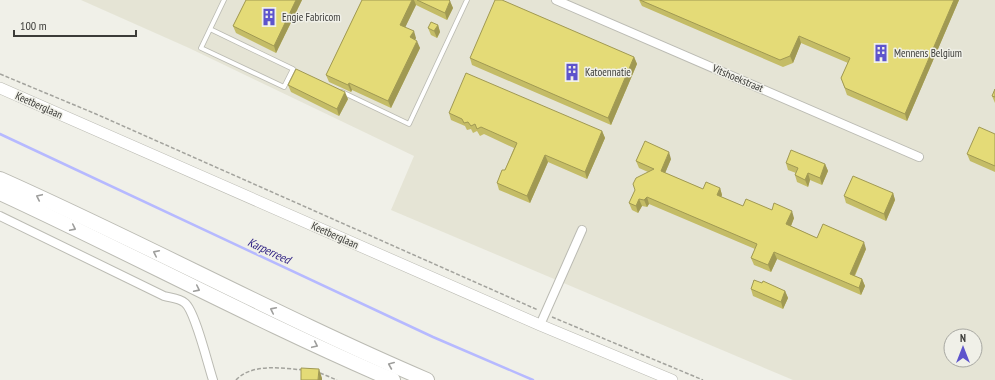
<svg xmlns="http://www.w3.org/2000/svg" width="995" height="380" font-family="'PT Sans Narrow',sans-serif">
	<style>
		.built { fill: #e5e4d5; fill-rule: evenodd }
		.lines { fill: none; stroke-linecap: round; stroke-linejoin: round }
		.stream { stroke: #b6b9ff; stroke-width: 2.5 }
		.service-casing { stroke: #bbbbb3; stroke-width: 5.5 }
		.minor-casing { stroke: #bbbbb3; stroke-width: 10 }
		.secondary-casing { stroke: #bbbbb3; stroke-width: 12 }
		.motorway-casing { stroke: #bbbbb3; stroke-width: 16 }
		.path { stroke: #a3a39d; stroke-width: 1.5; stroke-dasharray: 4 2; stroke-linecap: butt }
		.service { stroke: #fff; stroke-width: 4 }
		.minor { stroke: #fff; stroke-width: 8 }
		.secondary { stroke: #fff; stroke-width: 11 }
		.motorway { stroke: #fff; stroke-width: 14 }
		.wall { fill: #c4bc66 }
		.shaded-wall { fill: #a09953 }
		.building { fill: #e4db77; stroke: #a09953 }
		.oneway { stroke: #9e9e9c }
		.labels { text-anchor: middle; stroke-width: 3; stroke-linejoin: round; paint-order: stroke }
		.poi-label { font-size: 11px; fill: #3c3c39; stroke: #f0f0e8; text-anchor: start }
		.street-label { font-size: 11px; fill: #3c3c39; stroke: #f0f0e8 }
		.water-label { font-size: 12px; font-style: italic; fill: #332585; stroke: #f0f0e8 }
	</style>
	<rect width="100%" height="100%" fill="#f0f0e8"/>
	<!-- built -->
	<path class="built" d="M81,0H995V380H793L391,210L414,156L189,48ZM951,336H975V360H951Z"/>
	<g class="lines">
		<!-- stream -->
		<polyline class="stream" points="0,134 433,337 533,380"/>
		<!-- service casing -->
		<g class="service-casing">
			<g id="service">
				<polyline points="210,29 293,69 284,87 201,48 224,0"/>
				<polyline points="342,92 409,124 467,0"/>
			</g>
		</g>
		<!-- minor casing -->
		<g class="minor-casing">
			<g id="minor">
				<polyline points="556,0 919,157"/>
				<path d="M0,216L164,296C171,298 179,298 185,303C195,311 208,365 213,380"/>
				<polyline points="540,325 582,230"/>
			</g>
		</g>
		<!-- secondary casing -->
		<g class="secondary-casing">
			<polyline id="secondary" points="0,88 540,325 672,380"/>
		</g>
		<!-- motorway casing -->
		<g class="motorway-casing">
			<g id="motorway">
				<path d="M0,179C144,243 282,318 427,380"/>
				<path d="M0,193C132,254 260,323 393,380"/>
			</g>
		</g>
		<!-- path -->
		<g class="path">
			<polyline points="0,74 96,114 538,310"/>
			<polyline points="552,317 703,380"/>
			<polyline points="320,373 337,380"/>
			<path d="M236,380C252,363 282,368 303,370"/>
		</g>
		<!-- service -->
		<use href="#service" class="service"/>
		<!-- minor -->
		<use href="#minor" class="minor"/>
		<!-- secondary -->
		<use href="#secondary" class="secondary"/>
		<!-- motorway -->
		<use href="#motorway" class="motorway"/>
	</g>
	<!-- wall -->
	<g class="wall">
		<polygon points="246,0 302,0 276,53 236,33 233,26"/>
		<polygon points="362,0 449,0 453,8 447,20 416,5 405,27 416,38 415,40 420,48 391,108 352,90 351,92 329,82 326,75"/>
		<polygon points="639,0 959,0 907,121 847,95 841,78 848,63 801,43 793,63 783,67 642,6"/>
		<polygon points="438,25 440,32 437,38 431,35 428,28"/>
		<polygon points="634,57 637,64 611,125 472,65 470,58"/>
		<polygon points="288,85 348,99 339,116 291,92"/>
		<polygon points="995,89 995,103 992,96"/>
		<polygon points="449,113 602,131 605,138 587,179 548,162 530,203 499,190 497,183 505,170 514,148 484,134 480,136 477,131 473,133 471,129 467,130 465,126 451,120"/>
		<polygon points="995,134 995,172 970,161 967,154"/>
		<polygon points="671,159 665,173 703,189 720,188 722,195 721,197 743,206 772,210 794,218 791,226 817,238 866,249 855,276 862,279 865,286 861,295 777,259 771,272 754,265 751,258 755,249 649,204 647,207 642,206 638,213 632,210 629,203 648,172 639,168 636,161"/>
		<polygon points="786,163 825,164 828,171 822,185 810,180 808,187 797,182 795,175 796,173 788,170"/>
		<polygon points="893,193 895,200 886,221 846,203 844,196"/>
		<polygon points="762,283 785,291 788,298 783,309 753,296 751,289"/>
	</g>
	<!-- shaded-wall -->
	<g class="shaded-wall">
		<polygon points="296,0 302,0 276,53 274,46"/>
		<polygon points="412,0 414,0 416,5 403,32 400,25"/>
		<polygon points="954,0 959,0 907,121 905,114"/>
		<polygon points="450,1 453,8 447,20 445,13"/>
		<polygon points="438,25 440,32 437,38 434,31"/>
		<polygon points="414,31 416,38 413,44 410,37"/>
		<polygon points="799,36 801,43 793,63 790,56"/>
		<polygon points="417,41 420,48 391,108 388,101"/>
		<polygon points="634,57 637,64 611,125 608,118"/>
		<polygon points="349,83 352,90 351,92 348,85"/>
		<polygon points="345,92 348,99 339,116 337,109"/>
		<polygon points="602,131 605,138 587,179 585,172"/>
		<polygon points="669,152 671,159 663,178 661,171"/>
		<polygon points="545,155 548,162 530,203 527,196"/>
		<polygon points="825,164 828,171 822,185 820,178"/>
		<polygon points="808,173 810,180 808,187 805,180"/>
		<polygon points="720,188 722,195 719,202 717,195"/>
		<polygon points="893,193 895,200 886,221 884,214"/>
		<polygon points="647,197 649,204 647,207 644,200"/>
		<polygon points="639,199 642,206 638,213 636,206"/>
		<polygon points="792,211 794,218 789,231 786,224"/>
		<polygon points="864,242 866,249 852,281 850,274"/>
		<polygon points="774,252 777,259 771,272 768,265"/>
		<polygon points="862,279 865,286 861,295 859,288"/>
		<polygon points="785,291 788,298 783,309 781,302"/>
		<polygon points="319,369 322,378 322,380 318,380"/>
	</g>
	<!-- building -->
	<g class="building">
		<polygon points="246,0 296,0 274,46 233,26"/>
		<polygon points="362,0 412,0 400,25 414,31 410,37 417,41 388,101 349,83 348,85 326,75"/>
		<polygon points="417,0 449,0 450,1 445,13"/>
		<polygon points="495,0 502,0 634,57 608,118 470,58"/>
		<polygon points="640,0 954,0 905,114 845,88 841,78 850,58 799,36 790,56 780,60"/>
		<polygon points="431,22 438,25 434,31 428,28"/>
		<polygon points="296,69 345,92 337,109 288,85"/>
		<polygon points="466,73 602,131 585,172 545,155 527,196 497,183 502,170 505,170 517,143 481,127 477,129 475,124 471,126 468,122 464,123 462,119 449,113"/>
		<polygon points="995,89 995,97 992,96"/>
		<polygon points="979,127 995,134 995,166 967,154"/>
		<polygon points="645,141 669,152 661,171 703,189 706,182 720,188 717,195 743,206 746,199 772,210 774,203 792,211 786,224 817,238 823,224 864,242 850,274 862,279 859,288 774,252 768,265 751,258 757,244 647,197 644,200 639,199 636,206 629,203 635,190 633,184 636,178 654,169 636,161"/>
		<polygon points="791,150 825,164 820,178 808,173 805,180 795,175 798,168 786,163"/>
		<polygon points="853,176 893,193 884,214 844,196"/>
		<polygon points="754,280 762,283 763,281 785,291 781,302 751,289"/>
		<polygon points="301,368 319,369 318,380 301,380"/>
	</g>
	<!-- one-way arrows -->
	<defs><path id="oneway-chevron" d="M-2-3.5L2.5 0L-2 3.5" fill="none" stroke-width="1.6" stroke-linecap="round" stroke-linejoin="round"/></defs>
	<g class="oneway">
		<use href="#oneway-chevron" transform="translate(39 197) rotate(-155)"/>
		<use href="#oneway-chevron" transform="translate(73 228) rotate(26)"/>
		<use href="#oneway-chevron" transform="translate(156 253) rotate(-154)"/>
		<use href="#oneway-chevron" transform="translate(197 289) rotate(26)"/>
		<use href="#oneway-chevron" transform="translate(273 310) rotate(-154)"/>
		<use href="#oneway-chevron" transform="translate(315 345) rotate(25)"/>
		<use href="#oneway-chevron" transform="translate(391 365) rotate(-157)"/>
	</g>
	<!-- icons -->
	<defs>
		<g id="building-bare" transform="scale(1.38)"><path d="M-4-6H4V6H1V3H-1V6H-4ZM-2.5-4.3h1.7v1.8h-1.7ZM.8-4.3h1.7v1.8H.8ZM-2.5-1h1.7V.8h-1.7ZM.8-1h1.7V.8H.8Z" fill="#5d54cc" stroke="#f0f0e8" stroke-width="2.5" paint-order="stroke"/></g>
	</defs>
	<g fill-rule="evenodd">
		<use href="#building-bare" x="269" y="17"/>
		<use href="#building-bare" x="881" y="53"/>
		<use href="#building-bare" x="572" y="72"/>
	</g>
	<g class="labels">
		<!-- poi labels -->
		<g class="poi-label">
			<text x="282" y="21">Engie Fabricom</text>
			<text x="894" y="57">Mennens Belgium</text>
			<text x="585" y="76">Katoennatie</text>
		</g>
		<!-- street labels -->
		<g class="street-label">
			<text transform="translate(738 78) rotate(23)" y="4">Vitshoekstraat</text>
			<text transform="translate(39 105) rotate(24)" y="4">Keetberglaan</text>
			<text transform="translate(335 235) rotate(24)" y="4">Keetberglaan</text>
		</g>
		<!-- water labels -->
		<g class="water-label">
			<text transform="translate(269 251) rotate(25)" y="4">Karperreed</text>
		</g>
	</g>
	<!-- north arrow -->
	<g transform="translate(963 348)"><circle r="19" fill="#f0f0e8" stroke="#a8a8a2"/>
	<path d="M0-3L7 15L0 10L-7 15Z" fill="#5d54cc"/>
	<text y="-6" font-size="11" font-weight="bold" text-anchor="middle" fill="#3c3c39">N</text>
	</g>
	<!-- scale -->
	<path d="M14 30v6h122v-6" fill="none" stroke="#3c3c39" stroke-width="2"/>
	<text x="20" y="30" font-size="12" fill="#3c3c39" stroke="#f0f0e8" stroke-width="3" paint-order="stroke">100 m</text>
</svg>
